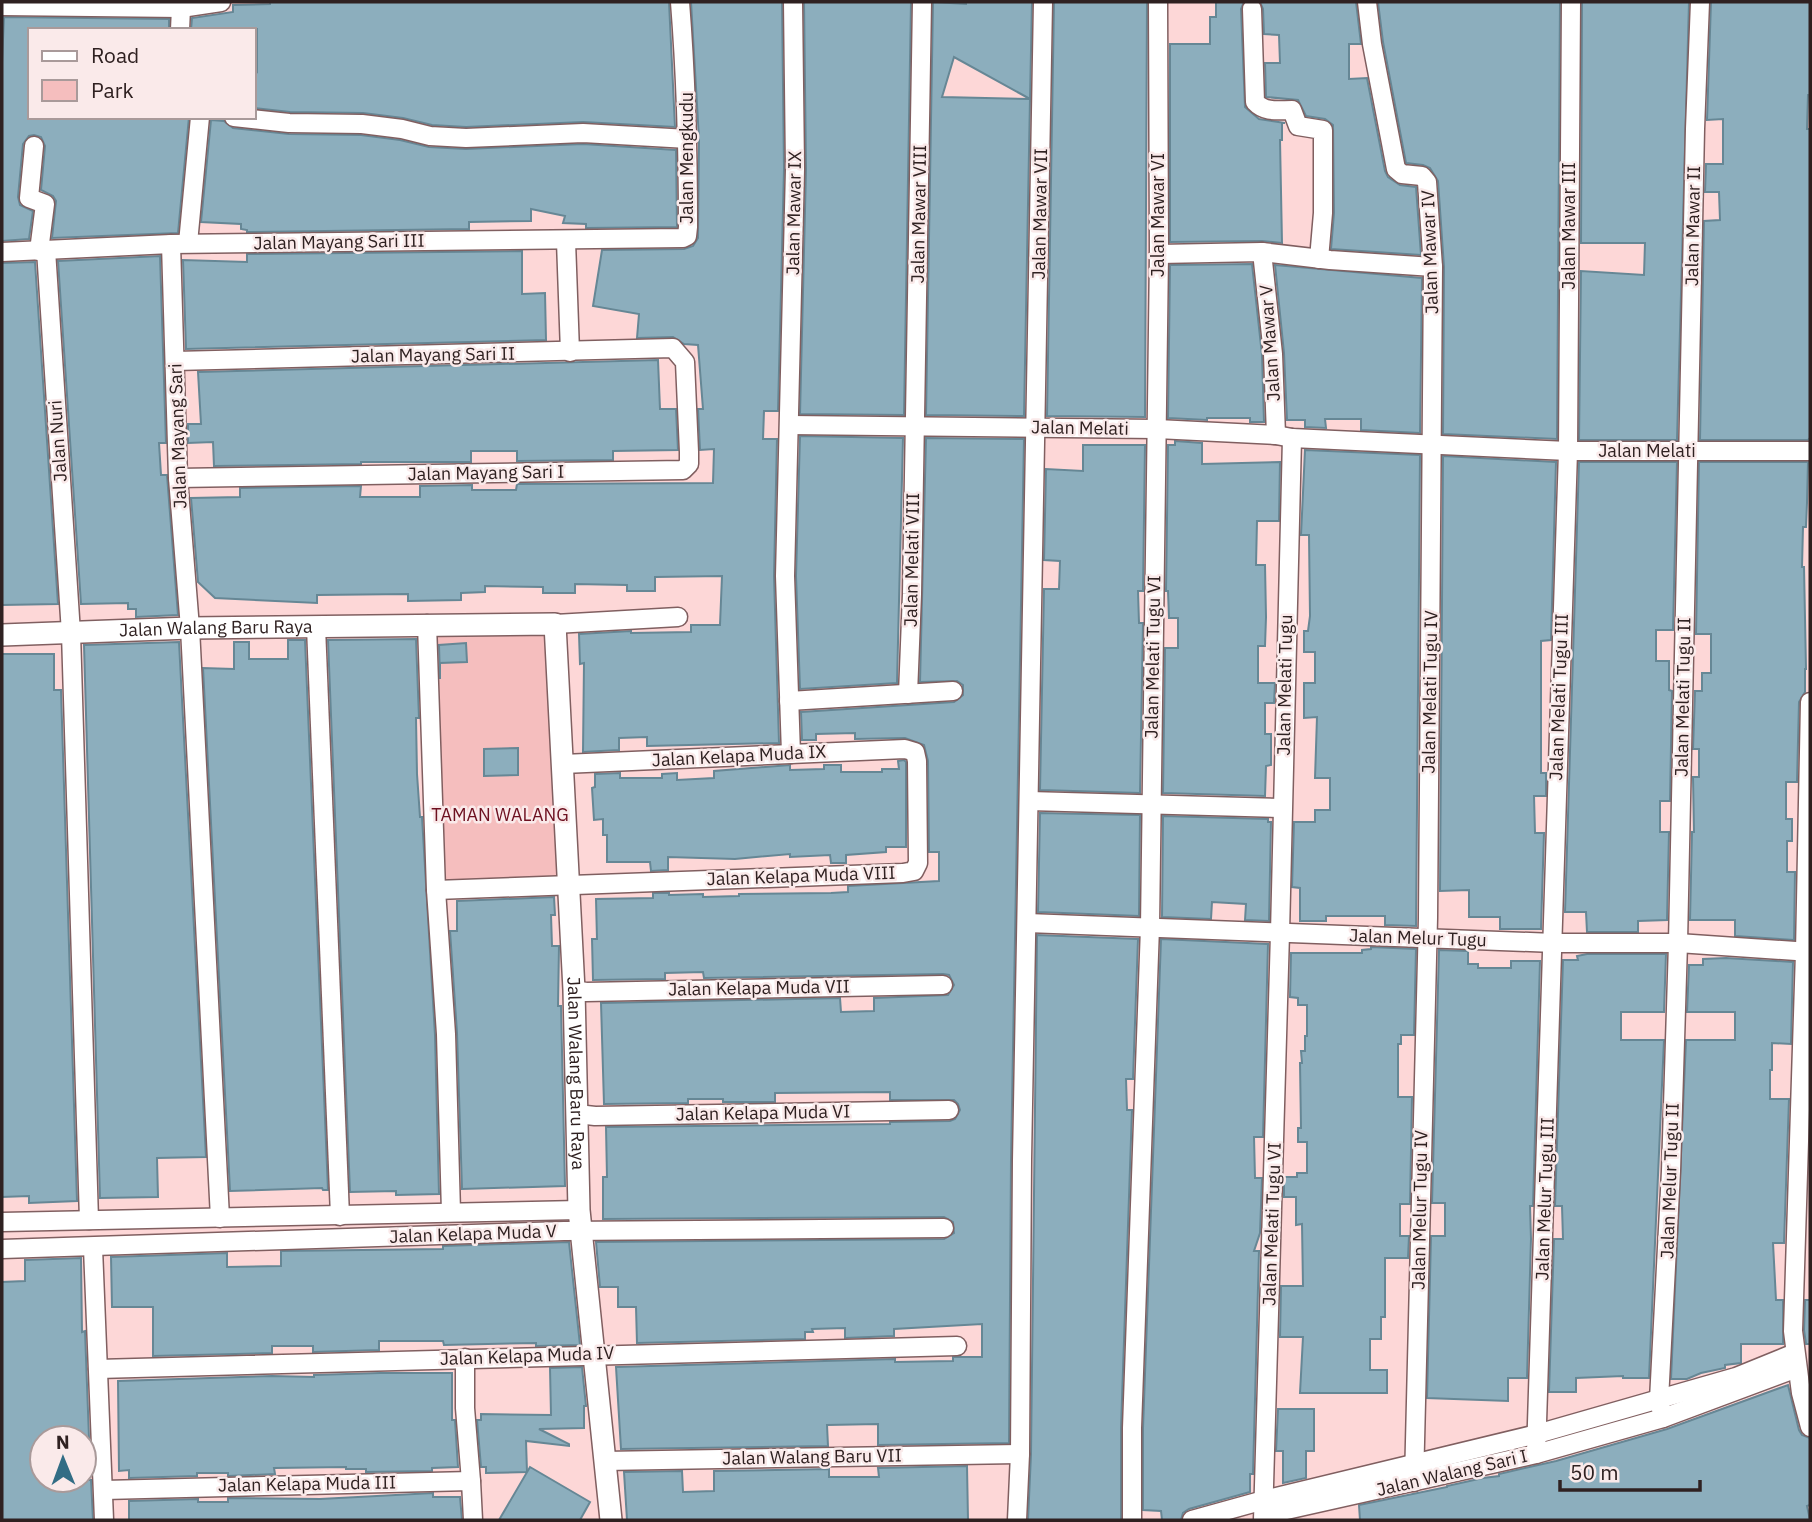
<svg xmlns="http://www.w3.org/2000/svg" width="1812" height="1522" font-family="'IBM Plex Sans',sans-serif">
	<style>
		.green { fill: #f5bebe }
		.building { fill: #8caebd; stroke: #668795; stroke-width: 2 }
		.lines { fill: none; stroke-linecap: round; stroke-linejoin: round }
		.minor-casing { stroke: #805f60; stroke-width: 21 }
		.tertiary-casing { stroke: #805f60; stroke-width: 24 }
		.minor { stroke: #fff; stroke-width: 18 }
		.tertiary { stroke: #fff; stroke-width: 21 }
		.labels { text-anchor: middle; stroke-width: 5; stroke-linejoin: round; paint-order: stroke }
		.street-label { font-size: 18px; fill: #2f2121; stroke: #faeaea }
		.park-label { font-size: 18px; fill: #6d1020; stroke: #faeaea }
	</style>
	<rect width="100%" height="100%" fill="#fdd7d7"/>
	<!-- green -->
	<polygon class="green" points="542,626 552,656 565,883 442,888 429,628"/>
	<!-- building -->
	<g class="building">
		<polygon points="270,2 669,2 675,127 583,122 466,127 432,125 403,118 363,113 290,112 254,108 254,71 257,72 257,29 191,30 192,18 233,12 233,5 270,4"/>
		<polygon points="691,2 782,2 784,169 778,411 764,411 763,439 777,439 774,576 779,743 647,746 647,737 619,738 619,750 583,752 584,663 580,664 579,634 631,631 631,633 691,632 691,625 720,625 722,576 655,577 655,591 627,591 627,585 575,584 575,593 543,593 543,587 485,586 485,592 461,593 461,600 408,601 408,594 317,595 317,603 215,598 198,582 191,498 240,497 240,488 361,486 360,497 420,497 420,486 472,485 472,490 516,490 517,484 713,483 714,449 700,450 698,409 703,409 698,345 684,344 673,337 637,338 639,314 593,306 602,250 684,249 693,246 698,238 699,139"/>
		<polygon points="804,2 911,2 904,415 800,414 806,169"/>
		<polygon points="933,2 966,4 966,2 1032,2 1030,99 954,57 942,97 1030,99 1024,416 926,415"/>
		<polygon points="1054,2 1147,2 1145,417 1047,416"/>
		<polygon points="1216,2 1244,2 1241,9 1245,107 1259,119 1285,123 1282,123 1282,140 1280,140 1282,243 1262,241 1170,242 1170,44 1210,44 1210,17 1216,17"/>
		<polygon points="1260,2 1356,2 1361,44 1349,44 1349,79 1367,78 1385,171 1388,177 1400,185 1416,187 1421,255 1331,249 1334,213 1333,125 1325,119 1306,116 1298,100 1266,97 1265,63 1280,63 1279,35 1264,34 1263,9"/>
		<polygon points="1378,2 1560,2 1557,439 1443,434 1444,267 1438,181 1430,168 1423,165 1406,163 1383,42"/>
		<polygon points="1582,2 1689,2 1677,440 1579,440 1581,271 1644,275 1645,243 1581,243"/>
		<polygon points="1711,2 1810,2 1810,95 1808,95 1807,129 1810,129 1810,438 1808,440 1700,440 1704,221 1720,220 1719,192 1705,192 1706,164 1723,164 1723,119 1707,120"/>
		<polygon points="4,17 169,19 169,30 30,30 30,117 189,117 178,233 52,238 56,201 53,196 41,190 45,146 41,137 34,135 29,136 23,144 18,197 20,205 33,211 29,239 2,241 2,62"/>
		<polygon points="211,120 224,121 233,128 289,134 361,135 400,140 429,147 466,149 583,144 676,150 677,227 586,228 586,224 563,223 565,216 531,209 531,221 469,222 469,229 247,232 247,230 241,229 241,224 201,222"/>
		<polygon points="522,251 522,294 545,293 546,340 186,349 183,260 247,262 247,254"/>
		<polygon points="160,256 166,443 159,443 161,475 167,475 178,615 136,617 136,609 128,609 128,603 81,604 58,261"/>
		<polygon points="35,262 58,604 2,605 2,263"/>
		<polygon points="1252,264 1262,355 1264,422 1250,422 1250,418 1207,418 1207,420 1168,418 1170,265"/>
		<polygon points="1275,265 1422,278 1420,433 1361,430 1361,419 1325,419 1326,428 1305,427 1305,420 1287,420 1284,353"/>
		<polygon points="658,360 660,409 676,409 678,450 613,451 613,460 517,461 517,451 471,451 471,462 361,462 361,464 214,466 213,442 188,443 188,424 201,424 198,372"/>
		<polygon points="800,436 903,438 897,683 800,689 796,576"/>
		<polygon points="926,438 1024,439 1011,1160 1009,1443 878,1445 878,1424 827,1425 828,1446 621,1449 616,1367 895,1359 895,1362 953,1361 953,1357 982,1357 982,1324 894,1329 894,1336 845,1338 845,1328 812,1329 813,1332 805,1332 805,1339 637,1343 636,1307 618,1307 618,1287 600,1287 596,1242 944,1239 954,1233 953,1222 944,1217 603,1219 603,1177 607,1177 606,1127 890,1124 890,1122 950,1121 955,1119 960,1110 958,1104 954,1100 890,1100 890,1092 775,1093 775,1102 723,1102 723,1099 688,1099 688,1103 604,1104 601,1003 840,998 841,1012 874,1011 874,998 948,995 954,985 949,975 943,974 704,978 703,972 665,973 665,979 593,980 592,939 597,939 596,899 653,898 653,893 669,893 669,895 703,894 703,897 739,896 739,894 831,893 848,892 848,886 939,881 939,852 929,852 928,761 924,745 905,738 855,739 855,733 816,734 816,740 802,740 801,712 954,702 963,695 963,685 957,681 920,682"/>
		<polygon points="1175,441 1202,443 1202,464 1280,462 1279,521 1257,521 1256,565 1265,565 1266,617 1265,646 1258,646 1258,683 1275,683 1274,703 1265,703 1265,734 1271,734 1271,765 1266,766 1265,796 1163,793 1165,648 1178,648 1178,618 1169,618 1168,591 1166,591 1168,445 1175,445"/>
		<polygon points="1083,445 1145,445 1143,591 1138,591 1139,623 1143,623 1140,793 1040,790 1044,589 1059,589 1060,561 1044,560 1046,469 1083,471"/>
		<polygon points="1305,450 1420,455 1416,926 1385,925 1385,916 1326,916 1326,921 1300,921 1300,888 1292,887 1294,822 1315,822 1315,810 1330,810 1330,778 1315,778 1317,717 1304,718 1304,683 1315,683 1315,652 1304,652 1304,631 1308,631 1310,616 1309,535 1301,535"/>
		<polygon points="1443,456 1556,462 1551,640 1541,641 1541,773 1546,773 1546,796 1534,796 1535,833 1544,833 1541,929 1500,929 1500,917 1469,917 1469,890 1440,891"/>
		<polygon points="1579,462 1677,462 1673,630 1656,630 1656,661 1669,661 1669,690 1672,691 1670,801 1660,801 1660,832 1669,832 1667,920 1638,921 1638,932 1587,932 1586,912 1565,912"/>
		<polygon points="1699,462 1808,462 1807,503 1806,527 1803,527 1802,567 1804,567 1806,669 1805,669 1805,692 1799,702 1797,782 1786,782 1786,819 1792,819 1792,841 1787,841 1787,872 1795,872 1794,940 1735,936 1735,920 1690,920 1692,832 1694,832 1693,777 1699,777 1699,749 1693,749 1695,691 1702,691 1702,673 1711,673 1711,634 1696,634"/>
		<polygon points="416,639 419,718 416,718 417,774 420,817 422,817 435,1035 439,1194 396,1195 396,1191 350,1192 328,640"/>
		<polygon points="288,640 305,640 328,1190 323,1190 322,1188 230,1191 203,668 234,669 234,642 249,642 249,659 288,659"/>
		<polygon points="179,642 206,1157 157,1158 158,1197 100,1198 84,645"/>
		<polygon points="466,643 467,662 440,663 440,679 439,645"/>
		<polygon points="2,654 54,654 54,690 61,690 77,1201 29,1203 29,1196 2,1197"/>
		<polygon points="518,748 518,775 484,776 484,749"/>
		<polygon points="904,760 906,762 906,847 886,847 886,852 846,855 846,863 831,863 830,855 790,857 790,854 735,859 668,857 668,870 651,871 650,862 607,862 607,835 603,835 603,819 594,820 592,788 595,787 595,774 620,773 620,778 662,778 662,774 677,773 677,780 714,778 714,771 790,765 790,770 824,769 824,765 841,765 841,772 882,772 882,769 899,769 898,761"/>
		<polygon points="1040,813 1140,815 1139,916 1038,912"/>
		<polygon points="1163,816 1268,819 1268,822 1271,822 1269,921 1245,920 1246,904 1212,902 1211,919 1162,917"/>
		<polygon points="554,897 555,915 551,915 552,946 559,946 558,1006 561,1006 565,1186 462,1189 457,1033 450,931 457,931 457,901"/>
		<polygon points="1037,935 1138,939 1133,1079 1126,1079 1127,1110 1132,1110 1121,1428 1121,1520 1028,1520 1031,1454"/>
		<polygon points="1161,939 1268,944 1263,1137 1254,1137 1255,1178 1262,1178 1260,1233 1254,1251 1259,1251 1253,1474 1250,1474 1250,1492 1189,1509 1183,1513 1181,1520 1162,1520 1161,1511 1143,1510 1143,1428"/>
		<polygon points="1371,947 1416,949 1414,1035 1401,1035 1401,1044 1398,1044 1398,1097 1412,1097 1410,1204 1400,1204 1400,1236 1409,1236 1408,1258 1385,1258 1385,1317 1381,1317 1381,1339 1370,1339 1370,1370 1387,1370 1387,1393 1300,1393 1303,1337 1280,1337 1281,1286 1303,1286 1302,1224 1296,1225 1296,1197 1284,1197 1284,1177 1297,1177 1297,1173 1307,1173 1307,1142 1298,1142 1298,1128 1301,1128 1300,1063 1302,1063 1301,1051 1305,1051 1305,1036 1307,1036 1307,1005 1298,1005 1298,998 1290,997 1291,953 1362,953 1362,950 1371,949"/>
		<polygon points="1439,950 1468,951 1468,964 1478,964 1478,968 1511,968 1511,961 1540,961 1533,1206 1530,1206 1531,1239 1527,1378 1508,1378 1508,1401 1427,1398 1431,1236 1445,1236 1445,1203 1432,1203"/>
		<polygon points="1587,954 1666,954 1664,1012 1621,1012 1621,1040 1664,1040 1649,1378 1623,1378 1623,1376 1576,1378 1576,1392 1549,1392 1554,1239 1563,1239 1562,1206 1555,1206 1563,960 1578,960 1577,956"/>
		<polygon points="1726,958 1793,962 1791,1044 1772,1043 1772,1070 1770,1070 1770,1099 1789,1099 1784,1243 1773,1243 1776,1300 1783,1300 1783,1344 1741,1344 1741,1363 1725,1365 1725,1368 1701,1373 1687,1379 1671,1379 1686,1040 1735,1040 1735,1012 1687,1012 1689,965 1703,965 1703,959"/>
		<polygon points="569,1242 580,1345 536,1346 536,1343 444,1345 443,1341 379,1341 379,1350 313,1352 313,1346 272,1346 272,1353 153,1356 153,1307 112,1307 111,1257 227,1253 227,1267 281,1266 281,1251 443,1249 443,1246"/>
		<polygon points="81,1258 82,1332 85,1331 89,1438 42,1438 42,1480 91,1480 93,1520 2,1520 2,1282 25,1281 25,1260"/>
		<polygon points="1805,1300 1810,1300 1810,1344 1806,1344 1804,1330"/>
		<polygon points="582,1367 586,1406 584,1406 584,1428 539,1429 569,1444 569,1446 526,1441 527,1472 486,1473 486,1467 481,1467 477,1420 481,1420 481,1414 551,1415 550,1368"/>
		<polygon points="380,1373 452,1373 452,1420 455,1420 458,1467 432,1468 432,1471 366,1472 366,1469 346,1469 346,1467 274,1468 275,1474 228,1476 228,1473 197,1473 197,1476 129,1478 129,1470 119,1471 118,1381 272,1376 314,1377 314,1375"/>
		<polygon points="1788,1385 1799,1430 1802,1435 1810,1438 1810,1505 1807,1506 1810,1520 1360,1520 1359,1505 1447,1487 1447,1486 1483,1478 1499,1476 1499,1474 1556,1461 1667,1429"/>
		<polygon points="1278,1409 1314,1409 1314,1451 1306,1451 1306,1478 1283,1483 1283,1451 1276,1451"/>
		<polygon points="967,1466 968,1520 627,1520 624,1472 682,1471 683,1492 714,1491 714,1471 829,1469 829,1477 879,1477 878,1468"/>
		<polygon points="530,1467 590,1502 580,1520 499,1520"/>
		<polygon points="433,1493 433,1497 460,1497 462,1520 129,1520 129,1501 198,1499 198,1502 228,1502 228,1498 320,1499"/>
	</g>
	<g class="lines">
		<!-- minor casing -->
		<g class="minor-casing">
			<g id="minor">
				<polyline points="1367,2 1372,44 1396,169 1402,174 1422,176 1427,182 1433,267 1428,918 1414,1482"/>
				<polyline points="2,6 181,8 221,2"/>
				<path d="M1252,9L1255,102C1265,113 1279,110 1292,110L1298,126L1323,130V213L1319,259"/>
				<polyline points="180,30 181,8"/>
				<polyline points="234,117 289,123 362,124 402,129 430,136 466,138 583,133 688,139"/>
				<polyline points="34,146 29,198 45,204 39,251"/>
				<polyline points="566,241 570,352"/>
				<polyline points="188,243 200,117"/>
				<polyline points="171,244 178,478 190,628 220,1218"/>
				<polyline points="46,250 71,633 89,1220"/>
				<path d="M2,252L171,244L683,238L687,236L688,227C688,151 686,77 680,2"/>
				<polyline points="1262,252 1330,260 1433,267"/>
				<polyline points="1159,254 1262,252 1273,354 1276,435"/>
				<polyline points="175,361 673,348 685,362 689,452 689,464 683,470 178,478"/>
				<polyline points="790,425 1157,429 1276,435 1292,438 1568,451 1810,451"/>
				<polyline points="427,624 436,890 446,1034 451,1212"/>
				<polyline points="555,624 678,617"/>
				<polyline points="316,627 340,1216"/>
				<polyline points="908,694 912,594 922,2"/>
				<polyline points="789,701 953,691"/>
				<polyline points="1810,702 1805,952 1793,1331 1801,1393 1810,1427"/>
				<polyline points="791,754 785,576 795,169 793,2"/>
				<polyline points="1029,801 1282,808"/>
				<polyline points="436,890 903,873 914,871 918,863 917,761 915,752 905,749 563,764"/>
				<polyline points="1027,923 1554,943 1678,943 1810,952"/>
				<polyline points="574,990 586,992 943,985"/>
				<polyline points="577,1114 595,1116 949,1110"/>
				<polyline points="2,1222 579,1210"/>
				<polyline points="93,1248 104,1520"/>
				<polyline points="2,1249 564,1231 944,1228"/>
				<polyline points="465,1358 465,1408 471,1481"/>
				<polyline points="98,1369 957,1346"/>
				<polyline points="1663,1418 1659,1400 1671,1171 1678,943 1695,129 1700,2"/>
				<polyline points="1536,1454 1568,451 1571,2"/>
				<polyline points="604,1461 1020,1454"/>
				<polyline points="104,1490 471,1481 473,1520"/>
				<polyline points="1264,1515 1536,1454 1663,1418 1797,1368"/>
				<polyline points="1017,1520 1020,1454 1022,1160 1043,2"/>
				<polyline points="1132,1520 1132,1428 1150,927 1159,254 1158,2"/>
				<polyline points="1192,1520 1264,1500 1537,1434 1736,1377 1795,1353"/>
				<polyline points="1263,1520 1280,933 1292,438"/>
			</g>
		</g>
		<!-- tertiary casing -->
		<g class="tertiary-casing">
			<g id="tertiary">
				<path id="s1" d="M2,635L190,628L555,624L574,990L579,1210L611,1520"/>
			</g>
		</g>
		<!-- minor -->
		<use href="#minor" class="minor"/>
		<!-- tertiary -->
		<use href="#tertiary" class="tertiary"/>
	</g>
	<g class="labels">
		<!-- street labels -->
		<g class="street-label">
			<text transform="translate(687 158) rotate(-90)" y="6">Jalan Mengkudu</text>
			<text transform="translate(794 213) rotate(-89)" y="6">Jalan Mawar IX</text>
			<text transform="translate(919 214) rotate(-89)" y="6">Jalan Mawar VIII</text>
			<text transform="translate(1040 214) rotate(-89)" y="6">Jalan Mawar VII</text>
			<text transform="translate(1158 215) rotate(-90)" y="6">Jalan Mawar VI</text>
			<text transform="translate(1569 226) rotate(-90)" y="6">Jalan Mawar III</text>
			<text transform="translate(1693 226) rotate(-89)" y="6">Jalan Mawar II</text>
			<text transform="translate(339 242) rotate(-1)" y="6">Jalan Mayang Sari III</text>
			<text transform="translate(1430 252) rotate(-92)" y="6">Jalan Mawar IV</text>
			<text transform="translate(1270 343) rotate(-94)" y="6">Jalan Mawar V</text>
			<text transform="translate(433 355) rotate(-1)" y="6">Jalan Mayang Sari II</text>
			<text transform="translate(1080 428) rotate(1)" y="6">Jalan Melati</text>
			<text transform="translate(178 436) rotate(-92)" y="6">Jalan Mayang Sari</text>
			<text transform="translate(58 441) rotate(-94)" y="6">Jalan Nuri</text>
			<text x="1647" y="457">Jalan Melati</text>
			<text transform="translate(486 473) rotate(-1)" y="6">Jalan Mayang Sari I</text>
			<text transform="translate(912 560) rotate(-89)" y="6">Jalan Melati VIII</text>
			<text dy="6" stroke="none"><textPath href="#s1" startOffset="214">Jalan Walang Baru Raya</textPath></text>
			<text transform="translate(1153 657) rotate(-89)" y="6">Jalan Melati Tugu VI</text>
			<text transform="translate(1285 685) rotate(-89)" y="6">Jalan Melati Tugu</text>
			<text transform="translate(1430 692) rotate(-89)" y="6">Jalan Melati Tugu IV</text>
			<text transform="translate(1559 697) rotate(-88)" y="6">Jalan Melati Tugu III</text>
			<text transform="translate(1683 697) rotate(-89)" y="6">Jalan Melati Tugu II</text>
			<text transform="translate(739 756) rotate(-3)" y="6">Jalan Kelapa Muda IX</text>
			<text transform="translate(801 876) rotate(-2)" y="6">Jalan Kelapa Muda VIII</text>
			<text transform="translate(1418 938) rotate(2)" y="6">Jalan Melur Tugu</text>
			<text transform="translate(759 988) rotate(-1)" y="6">Jalan Kelapa Muda VII</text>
			<text dy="6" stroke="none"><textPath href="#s1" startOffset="1003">Jalan Walang Baru Raya</textPath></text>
			<text transform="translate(763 1113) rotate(-1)" y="6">Jalan Kelapa Muda VI</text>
			<text transform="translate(1670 1181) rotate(-88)" y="6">Jalan Melur Tugu II</text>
			<text transform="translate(1545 1199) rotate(-88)" y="6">Jalan Melur Tugu III</text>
			<text transform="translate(1420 1210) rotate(-89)" y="6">Jalan Melur Tugu IV</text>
			<text transform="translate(1272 1224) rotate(-88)" y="6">Jalan Melati Tugu VI</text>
			<text transform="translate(473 1234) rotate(-2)" y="6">Jalan Kelapa Muda V</text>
			<text transform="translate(527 1356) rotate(-2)" y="6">Jalan Kelapa Muda IV</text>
			<text transform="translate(812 1457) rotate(-1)" y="6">Jalan Walang Baru VII</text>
			<text transform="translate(1452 1473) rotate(-13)" y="6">Jalan Walang Sari I</text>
			<text transform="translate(307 1484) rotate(-1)" y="6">Jalan Kelapa Muda III</text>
		</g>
		<!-- park labels -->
		<g class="park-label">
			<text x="500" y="821">TAMAN WALANG</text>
		</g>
	</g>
	<!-- border -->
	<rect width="1812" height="1522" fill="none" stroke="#2f2121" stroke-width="7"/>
	<!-- legend -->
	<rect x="28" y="28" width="228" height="91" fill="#faeaea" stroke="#a99a9a" stroke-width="2"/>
	<rect x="42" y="51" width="35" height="10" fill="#ffffff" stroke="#a99a9a" stroke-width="2"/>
	<text x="91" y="63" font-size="21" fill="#2f2121">Road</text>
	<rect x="42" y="80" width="35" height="21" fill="#f5bebe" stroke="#a99a9a" stroke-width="2"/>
	<text x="91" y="98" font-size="21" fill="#2f2121">Park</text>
	<!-- north arrow -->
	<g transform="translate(63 1459) rotate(359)"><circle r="33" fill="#faeaea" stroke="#a99a9a" stroke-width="2"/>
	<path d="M0-5L12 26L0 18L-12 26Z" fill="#326d85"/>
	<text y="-10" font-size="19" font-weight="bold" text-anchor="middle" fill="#2f2121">N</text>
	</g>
	<!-- scale -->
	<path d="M1560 1480v10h140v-10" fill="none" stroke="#2f2121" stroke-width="3.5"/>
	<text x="1570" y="1480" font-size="21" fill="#2f2121" stroke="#faeaea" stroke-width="5" paint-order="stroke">50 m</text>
</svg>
